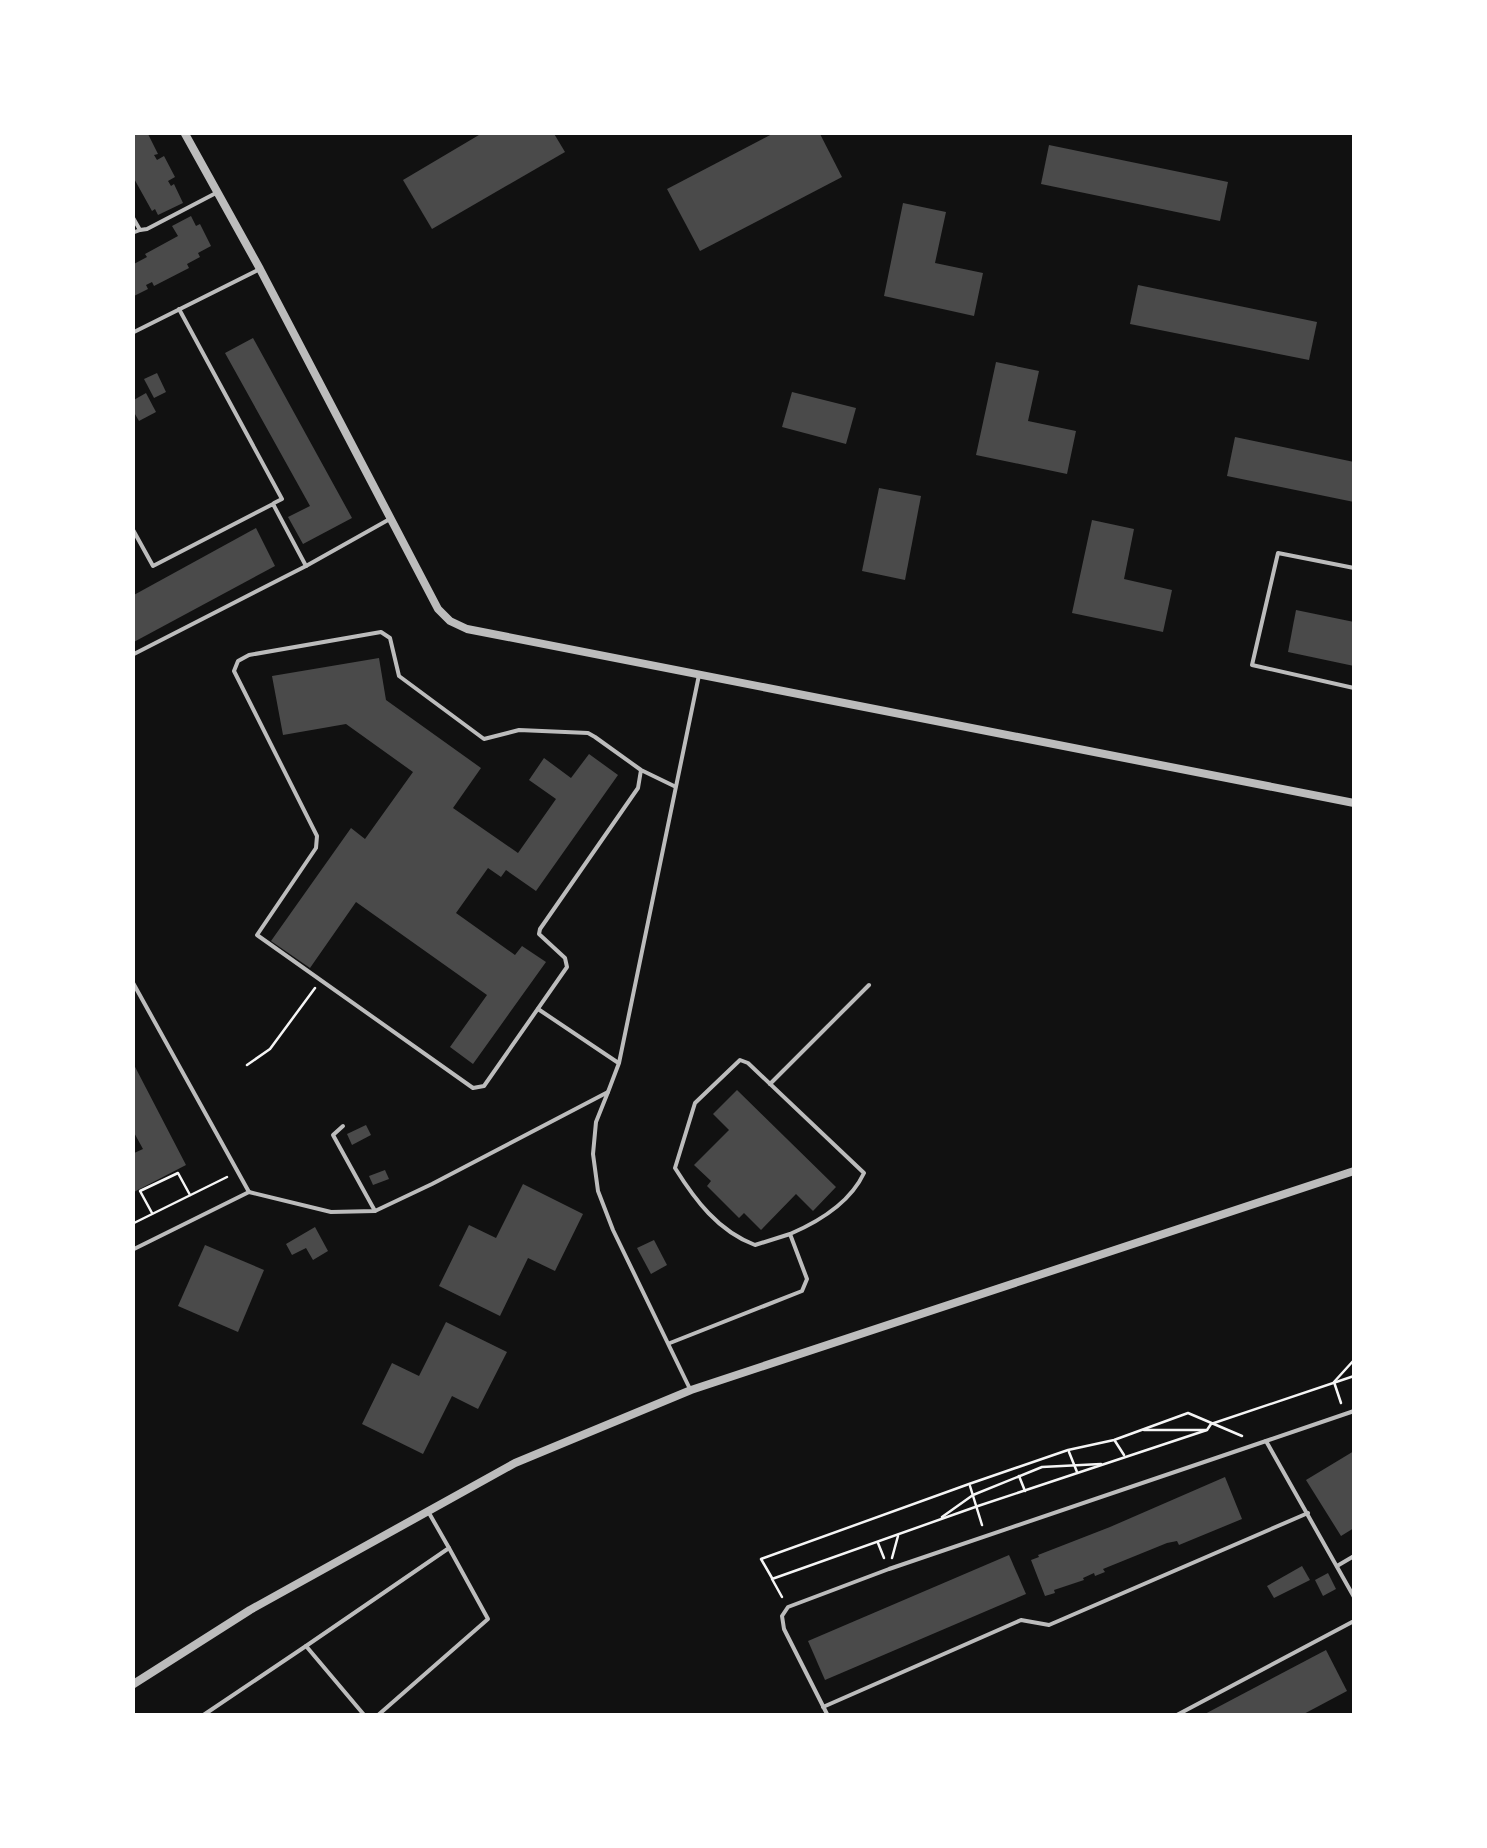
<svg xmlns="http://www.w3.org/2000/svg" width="1487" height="1848" font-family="Rubik,sans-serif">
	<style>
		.building { fill: #4a4a4a }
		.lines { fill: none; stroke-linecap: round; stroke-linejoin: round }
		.path { stroke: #f5f5f5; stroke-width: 2.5 }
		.service { stroke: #bcbcbc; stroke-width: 4 }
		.minor { stroke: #bcbcbc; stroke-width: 8 }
	</style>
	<rect width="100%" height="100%" fill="#111"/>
	<!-- building -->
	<g class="building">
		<polygon points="132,132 147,132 158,154 154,155 157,160 164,156 175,177 168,181 171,186 174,184 183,203 158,215 155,209 152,211 132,175"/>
		<polygon points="484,132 553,132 565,152 432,229 403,180"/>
		<polygon points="776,132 819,132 842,177 700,251 667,189"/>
		<polygon points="1049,145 1228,182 1220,221 1041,184"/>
		<polygon points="903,203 946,212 935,263 983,273 974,316 884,296"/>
		<polygon points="191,216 196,226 200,224 211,246 198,253 200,257 187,264 189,268 154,286 152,282 146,285 148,289 132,297 132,265 147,257 145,254 178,236 172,226"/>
		<polygon points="1138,285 1317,322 1309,360 1130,324"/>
		<polygon points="253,338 352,518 303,544 288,517 310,506 225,353"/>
		<polygon points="996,362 1039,371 1028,421 1076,431 1067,474 976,455"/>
		<polygon points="157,373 166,392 154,398 144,379"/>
		<polygon points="792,392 856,408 846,444 782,427"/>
		<polygon points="146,393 156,412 139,421 132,409 132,401"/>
		<polygon points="1235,437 1354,462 1354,502 1227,476"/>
		<polygon points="879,488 921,496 905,580 862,571"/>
		<polygon points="1092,520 1134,529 1124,579 1172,590 1163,632 1072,613"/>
		<polygon points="256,528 275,566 132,643 132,596"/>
		<polygon points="1296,610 1354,622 1354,666 1288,652"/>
		<polygon points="379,658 386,700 481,768 453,808 518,853 556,799 529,780 544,758 571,778 589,754 618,775 536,891 506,870 501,877 488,868 456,913 515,955 522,946 546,962 473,1064 450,1047 487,995 356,902 310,968 271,941 351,828 365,839 413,772 346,724 283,735 272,676"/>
		<polygon points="132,1061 186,1165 132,1193 132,1154 143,1149 132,1129"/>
		<polygon points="737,1090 836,1187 813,1211 796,1194 761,1230 744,1213 739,1218 707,1186 711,1181 694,1165 729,1130 713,1114"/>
		<polygon points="366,1125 371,1135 352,1145 347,1134"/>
		<polygon points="385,1170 389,1179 373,1185 369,1176"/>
		<polygon points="523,1184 583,1214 555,1271 528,1258 500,1316 439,1286 469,1225 496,1238"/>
		<polygon points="315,1227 328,1251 313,1260 306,1248 292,1255 286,1244"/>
		<polygon points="654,1240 667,1265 651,1274 637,1248"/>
		<polygon points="205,1245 264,1270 238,1332 178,1306"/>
		<polygon points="446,1322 507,1352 478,1409 452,1396 423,1454 362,1424 392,1363 419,1376"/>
		<polygon points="1354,1451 1354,1528 1341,1536 1306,1480"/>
		<polygon points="1225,1477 1242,1519 1179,1545 1177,1541 1167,1543 1103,1569 1105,1572 1095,1576 1094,1573 1083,1578 1084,1580 1054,1590 1055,1593 1045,1596 1031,1560 1039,1557 1038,1555 1110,1527"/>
		<polygon points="1009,1555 1026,1594 825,1680 808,1641"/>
		<polygon points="1302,1566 1310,1580 1274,1598 1267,1586"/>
		<polygon points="1328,1573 1336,1589 1323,1596 1315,1580"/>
		<polygon points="1326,1650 1347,1691 1300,1716 1201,1716"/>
	</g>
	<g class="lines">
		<!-- path -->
		<g class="path">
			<polyline points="247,1065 270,1049 315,988"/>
			<polyline points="152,1213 140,1191 178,1173 190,1195"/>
			<polyline points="132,1224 227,1177"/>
			<polyline points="1341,1403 1334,1382 1354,1360"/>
			<polyline points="1144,1430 1206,1430"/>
			<polyline points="1115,1441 1124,1455"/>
			<polyline points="1069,1452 1077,1472"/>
			<polyline points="1019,1476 1025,1491"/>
			<polyline points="970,1486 982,1525"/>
			<polyline points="942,1517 973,1495 1042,1467 1101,1464"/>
			<polyline points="878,1543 884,1558"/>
			<polyline points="892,1558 898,1536"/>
			<polyline points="772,1578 761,1559 969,1484 1068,1450 1114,1440 1188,1413 1242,1436"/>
			<polyline points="782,1597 772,1579 978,1506 1207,1430 1211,1424 1354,1376"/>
		</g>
		<!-- service -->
		<g class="service">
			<polyline points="132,216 140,230 132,233"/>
			<polyline points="140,230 147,229 216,193"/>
			<polyline points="179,309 282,499 274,503"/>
			<polyline points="132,333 258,270"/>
			<polyline points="132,528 153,566 273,504 306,566"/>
			<polyline points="1354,568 1278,553 1252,665 1354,688"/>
			<polyline points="132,655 306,566 388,520"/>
			<polyline points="641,770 638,788 540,929 539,934 565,958 567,967 484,1086 473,1088 257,935 316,848 317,836 234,671 238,661 249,655 381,632 390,638 399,676 484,739 519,730 588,733 595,737 641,770 674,786"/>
			<polyline points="132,981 249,1192 132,1250"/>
			<polyline points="538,1009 617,1062"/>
			<polyline points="770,1084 869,985"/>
			<polyline points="608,1092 596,1122 593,1154 598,1191 613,1230 690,1389"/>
			<polyline points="343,1126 333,1135 375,1211"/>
			<polyline points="249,1192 331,1212 375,1211 432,1184 608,1092 619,1063 699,675"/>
			<path d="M670,1343L802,1291L807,1279L790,1234C818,1222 850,1203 864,1173L748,1063L740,1060L695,1103L675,1168C695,1200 718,1231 755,1245L790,1234"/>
			<polyline points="1266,1441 1354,1411"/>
			<polyline points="1337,1566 1354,1556"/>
			<polyline points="823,1707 1021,1620 1049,1625 1308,1513"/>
			<polyline points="202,1716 306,1646"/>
			<polyline points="365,1716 306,1646 449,1548 429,1513"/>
			<polyline points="377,1716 488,1619 449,1548"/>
			<polyline points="828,1716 784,1629 782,1616 788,1607 889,1569 1266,1441 1354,1597"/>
			<polyline points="1175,1716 1354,1621"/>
		</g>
		<!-- minor -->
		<g class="minor">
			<polyline points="184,132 260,269 438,609 450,621 467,629 1354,803"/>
			<polyline points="132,1685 250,1610 515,1463 691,1390 1354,1171"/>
		</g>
	</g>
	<!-- border -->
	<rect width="1487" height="1848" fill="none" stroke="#ffffff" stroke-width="270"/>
</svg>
